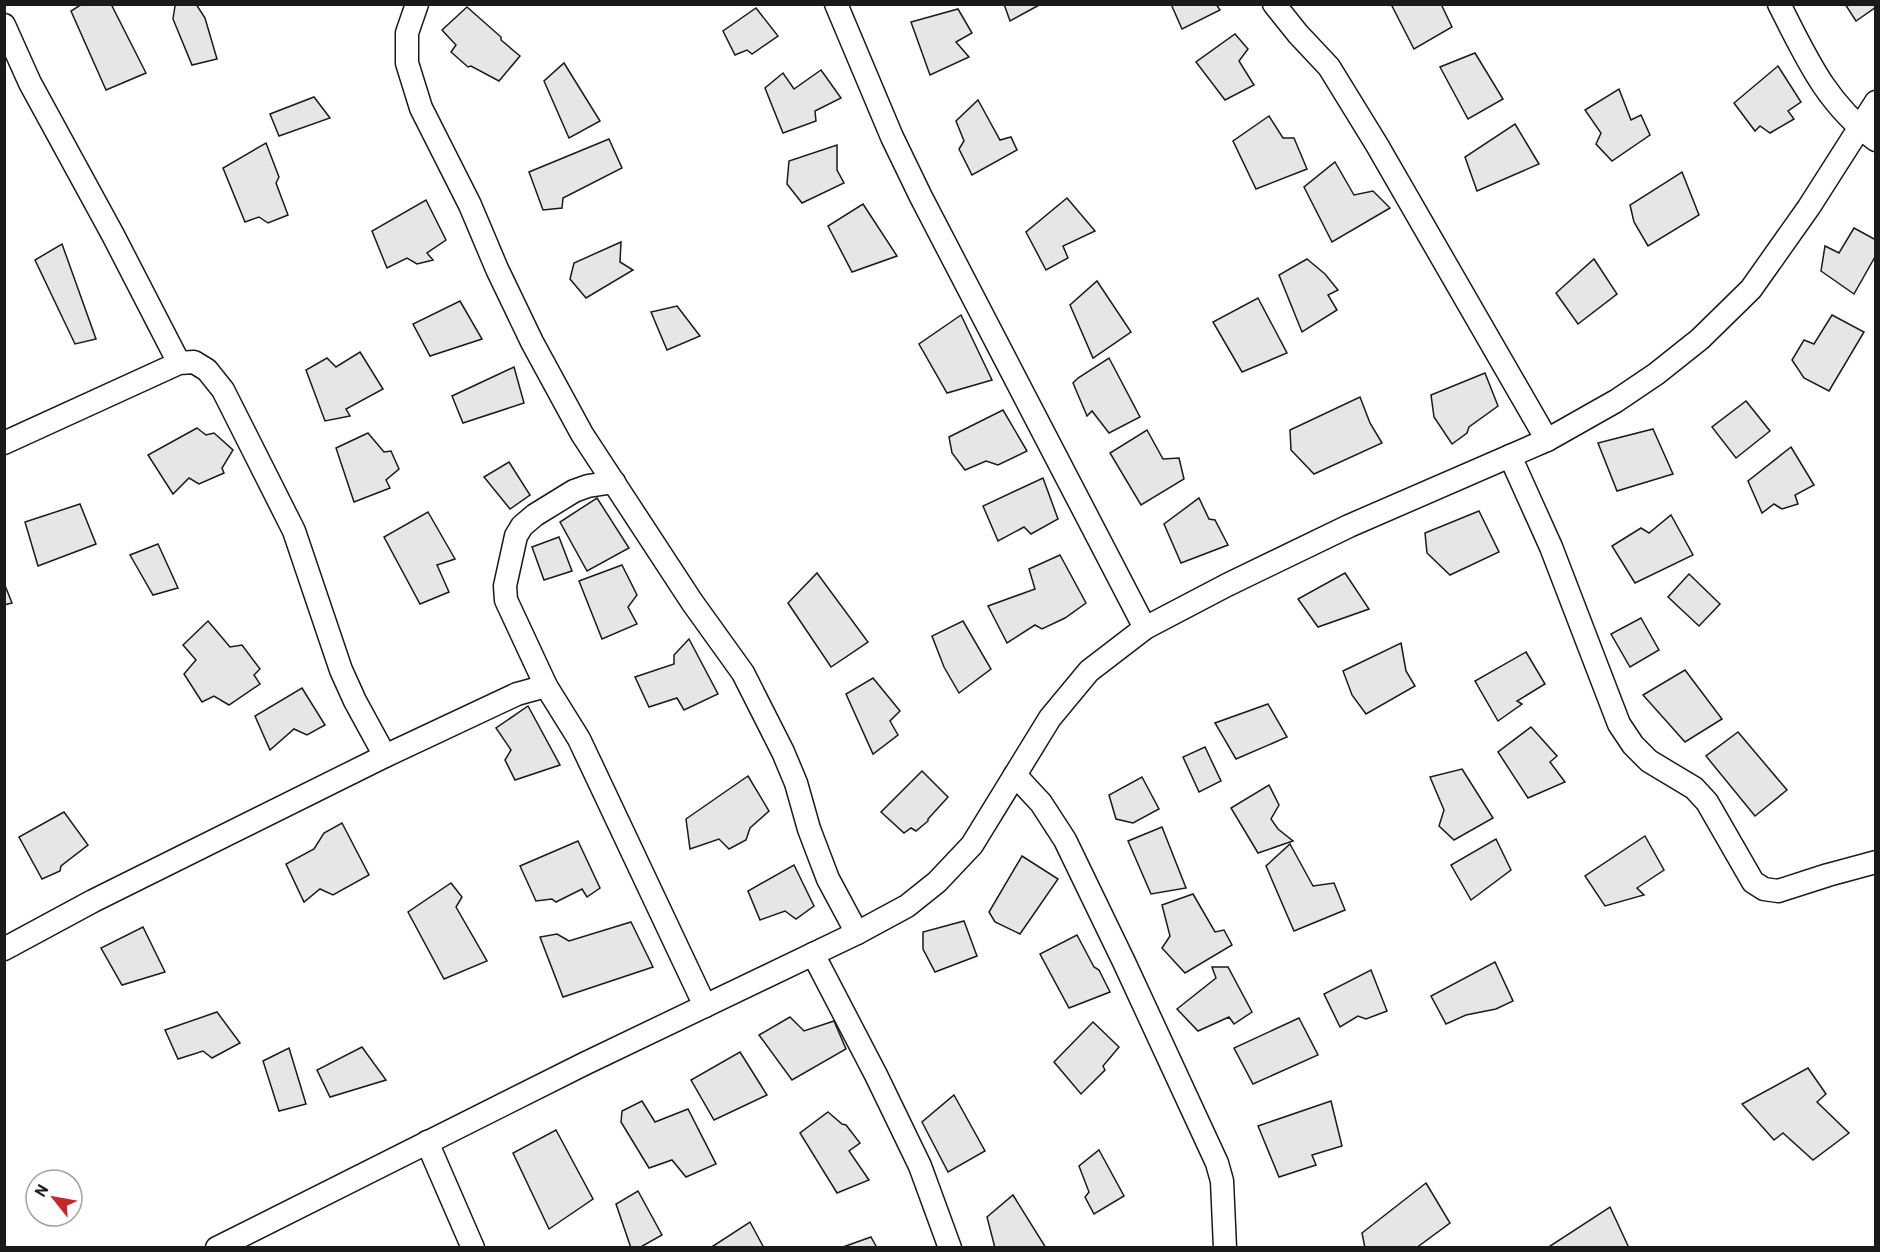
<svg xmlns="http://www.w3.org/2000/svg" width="1880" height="1252" font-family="Barlow,sans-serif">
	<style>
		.building { fill: #e6e6e6; stroke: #1a1a1a; stroke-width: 1.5 }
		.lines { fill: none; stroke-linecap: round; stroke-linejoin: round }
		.street-casing { stroke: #1a1a1a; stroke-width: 25 }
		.street { stroke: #fff; stroke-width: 22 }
	</style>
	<rect width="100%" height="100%" fill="#fff"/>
	<!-- building -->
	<g class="building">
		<polygon points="82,4 111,4 146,73 106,90 71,11"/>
		<polygon points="177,4 196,4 205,18 217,59 192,65 173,19 175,6"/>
		<polygon points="1004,4 1041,4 1010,21"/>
		<polygon points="1171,4 1216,4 1220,10 1182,29"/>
		<polygon points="1391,4 1441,4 1452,27 1414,49"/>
		<polygon points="1845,4 1876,4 1876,7 1856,21"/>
		<polygon points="467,7 501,37 501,40 520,56 499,81 471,66 468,67 451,52 456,45 442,30"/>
		<polygon points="756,8 778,36 752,54 747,50 735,55 723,31"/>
		<polygon points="958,9 972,33 956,42 969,57 930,75 911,22"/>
		<polygon points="1235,34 1248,49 1239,61 1254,85 1225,100 1196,62"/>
		<polygon points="1475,53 1503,99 1468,119 1440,67"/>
		<polygon points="564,63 600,121 569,138 544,81"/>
		<polygon points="1778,66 1801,102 1788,111 1794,119 1770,133 1760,126 1755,131 1734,103"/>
		<polygon points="821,70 841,98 815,111 816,121 783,133 765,88 783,73 794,89"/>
		<polygon points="1619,89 1631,120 1641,115 1650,135 1612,161 1596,144 1601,133 1585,110"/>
		<polygon points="314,97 330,118 279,136 270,114"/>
		<polygon points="978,100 1000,140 1011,137 1017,150 972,175 959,149 964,141 956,121"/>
		<polygon points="1269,116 1283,138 1294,138 1307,169 1256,189 1233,141"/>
		<polygon points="1515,124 1539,164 1477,191 1465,157"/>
		<polygon points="609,139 622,168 563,198 562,208 543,210 529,172"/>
		<polygon points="266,143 279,177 276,183 288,215 268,223 259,217 245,222 223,168"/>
		<polygon points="837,145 837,170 844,183 802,203 787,184 789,161"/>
		<polygon points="1335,162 1354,195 1373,191 1390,208 1332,242 1304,187"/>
		<polygon points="1682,172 1699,215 1648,246 1634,222 1630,205"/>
		<polygon points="1067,198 1095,231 1063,246 1068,258 1046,270 1026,232"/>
		<polygon points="426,200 446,240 427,253 433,260 417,264 407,258 387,268 372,231"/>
		<polygon points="863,204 897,256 852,272 828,226"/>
		<polygon points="1854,228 1876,240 1876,255 1854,294 1821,271 1825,246 1839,253"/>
		<polygon points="621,242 620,262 633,270 586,298 570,279 574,263"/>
		<polygon points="62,244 96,339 75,344 35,260"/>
		<polygon points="1307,259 1325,274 1338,290 1328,295 1337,310 1302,332 1279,275"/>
		<polygon points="1594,259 1617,294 1578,324 1556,293"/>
		<polygon points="1097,281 1131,332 1093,358 1070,305"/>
		<polygon points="1258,298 1287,353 1242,372 1213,322"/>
		<polygon points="460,301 482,339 430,356 413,324"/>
		<polygon points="677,306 700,336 667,350 651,312"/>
		<polygon points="961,315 992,380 947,393 919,344"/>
		<polygon points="1832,315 1864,332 1829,391 1804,378 1792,360 1804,340 1814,344"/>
		<polygon points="360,352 383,389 346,409 350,416 325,421 306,370 327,358 336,367"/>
		<polygon points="1109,358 1140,417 1109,433 1092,411 1087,416 1073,383 1078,378"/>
		<polygon points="514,367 524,403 463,423 452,396"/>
		<polygon points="1485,373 1498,406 1469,427 1467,433 1452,444 1434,417 1431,395"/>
		<polygon points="1360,397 1370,423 1382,443 1314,474 1291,450 1290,430"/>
		<polygon points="1746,401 1770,431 1736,458 1712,427"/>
		<polygon points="1003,410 1027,451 998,465 986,461 965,470 952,453 949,437"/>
		<polygon points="197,428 206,435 214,433 233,450 222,468 224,473 199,484 189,478 173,494 148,455"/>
		<polygon points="1653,429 1673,474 1617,491 1598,443"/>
		<polygon points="1147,430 1163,459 1179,458 1184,479 1141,505 1110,453"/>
		<polygon points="368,433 384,452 391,451 399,469 386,480 390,488 354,502 336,448"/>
		<polygon points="1791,447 1814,485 1795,495 1798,504 1782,509 1774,504 1762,513 1748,481"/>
		<polygon points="509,462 530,495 510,509 484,477"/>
		<polygon points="1043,478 1058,519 1031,534 1024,527 998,541 983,506"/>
		<polygon points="597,498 629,548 587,571 560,522"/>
		<polygon points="1199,498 1209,519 1215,520 1228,545 1181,563 1164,524"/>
		<polygon points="80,504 96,544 38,566 25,522"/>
		<polygon points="1479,511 1499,552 1450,575 1427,553 1425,533"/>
		<polygon points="428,512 455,559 437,565 449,592 420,604 384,537"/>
		<polygon points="1671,515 1693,555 1635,583 1612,546 1641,528 1649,533"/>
		<polygon points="559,537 572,571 544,580 532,547"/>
		<polygon points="158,544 178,588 153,595 130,555"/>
		<polygon points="1060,555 1086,603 1065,618 1042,629 1035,625 1007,643 988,606 1035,589 1029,569"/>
		<polygon points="622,565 637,595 628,607 637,624 602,639 579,581"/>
		<polygon points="817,573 868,642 831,667 788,603"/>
		<polygon points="1345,573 1369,609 1318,627 1298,599"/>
		<polygon points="1689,574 1720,604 1699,626 1668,597"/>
		<polygon points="4,583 12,603 4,605"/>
		<polygon points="1641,618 1659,650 1630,667 1611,634"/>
		<polygon points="208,621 230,647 242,645 260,669 254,675 260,684 229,705 214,696 202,702 184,674 196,660 183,645"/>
		<polygon points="963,621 991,669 959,693 944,667 932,636"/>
		<polygon points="689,639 718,694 684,710 677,698 649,707 635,677 674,664 674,655"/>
		<polygon points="1401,643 1406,671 1415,686 1366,714 1352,695 1343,671"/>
		<polygon points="1526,652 1545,684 1517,701 1522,704 1498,721 1475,681"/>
		<polygon points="1685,670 1722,719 1685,742 1643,695"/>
		<polygon points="873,678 900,711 890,721 898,735 873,754 846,694"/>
		<polygon points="302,688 325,725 307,735 294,729 270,750 255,716"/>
		<polygon points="1268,704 1287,737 1236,759 1215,723"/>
		<polygon points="528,706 560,765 515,780 505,760 511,750 496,728"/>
		<polygon points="1531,727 1557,756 1550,762 1565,782 1528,798 1498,752"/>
		<polygon points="1738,732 1787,790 1755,816 1706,756"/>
		<polygon points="1205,747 1221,781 1199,792 1183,757"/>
		<polygon points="1462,769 1493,818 1454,840 1439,826 1444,810 1430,777"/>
		<polygon points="922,771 948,797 928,819 928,821 916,831 911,828 904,833 881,812"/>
		<polygon points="748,776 769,811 750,828 746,840 729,849 719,839 690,849 686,819"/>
		<polygon points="1142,777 1159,809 1133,823 1116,819 1109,795"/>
		<polygon points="1269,785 1279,805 1271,819 1278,829 1293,841 1258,853 1231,808"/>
		<polygon points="64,812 88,845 61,866 60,871 42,879 19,837"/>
		<polygon points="342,823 369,875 333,895 320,889 304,902 286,864 314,849 324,833"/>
		<polygon points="1162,827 1186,888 1151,894 1128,841"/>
		<polygon points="1645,836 1664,870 1637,888 1644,895 1605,906 1585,876"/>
		<polygon points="1496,839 1511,870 1471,900 1451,865"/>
		<polygon points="578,841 600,888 587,897 582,889 556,902 552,899 536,901 520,866"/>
		<polygon points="1290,844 1313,886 1334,883 1345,910 1294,931 1266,866"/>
		<polygon points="1022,856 1058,879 1020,934 995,922 989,912"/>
		<polygon points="794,865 814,906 796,919 785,911 760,920 748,891"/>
		<polygon points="451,883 462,897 456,907 487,961 444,979 408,912"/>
		<polygon points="1193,894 1215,932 1224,930 1232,945 1185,973 1162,948 1170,936 1162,905"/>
		<polygon points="964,921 977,956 935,972 923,949 923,932"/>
		<polygon points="631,922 653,967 563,997 540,937 557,934 569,941"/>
		<polygon points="143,927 165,972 122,985 101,948"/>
		<polygon points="1077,935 1094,967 1099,970 1110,992 1069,1008 1040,954"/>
		<polygon points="1495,962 1513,1001 1496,1009 1466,1015 1446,1024 1431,996"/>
		<polygon points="1212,967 1228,967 1252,1012 1234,1024 1229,1017 1198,1031 1177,1009 1216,978"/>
		<polygon points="1371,970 1387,1011 1366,1019 1358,1016 1340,1027 1324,994"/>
		<polygon points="217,1012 240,1043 212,1058 203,1051 178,1059 165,1030"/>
		<polygon points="790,1017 804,1031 834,1021 846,1049 792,1080 759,1035"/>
		<polygon points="1299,1018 1318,1055 1253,1084 1234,1048"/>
		<polygon points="1093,1022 1119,1047 1103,1066 1105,1070 1081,1094 1054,1062"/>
		<polygon points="362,1047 386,1080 330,1097 317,1070"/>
		<polygon points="289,1048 306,1104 279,1111 263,1061"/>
		<polygon points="740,1052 767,1095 714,1120 691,1080"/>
		<polygon points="1808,1068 1826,1094 1817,1102 1849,1133 1813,1160 1783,1133 1774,1140 1742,1104"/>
		<polygon points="954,1095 985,1151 948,1172 922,1122"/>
		<polygon points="642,1101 655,1122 688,1109 716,1164 686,1177 672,1160 649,1168 621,1122 622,1111"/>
		<polygon points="1331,1101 1342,1146 1312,1155 1316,1165 1279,1177 1258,1126"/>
		<polygon points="828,1112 842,1124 846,1125 860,1143 849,1151 869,1180 837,1193 800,1133"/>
		<polygon points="556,1130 593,1199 549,1229 513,1153"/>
		<polygon points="1099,1150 1124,1196 1094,1214 1085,1197 1089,1192 1079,1166"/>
		<polygon points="1426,1183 1450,1223 1416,1248 1365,1248 1362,1233"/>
		<polygon points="638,1191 662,1235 639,1248 631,1248 616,1204"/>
		<polygon points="1013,1195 1046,1248 995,1248 987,1217"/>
		<polygon points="1610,1207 1629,1248 1547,1248"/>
		<polygon points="750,1222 764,1248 710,1248"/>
		<polygon points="871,1237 877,1248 843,1247"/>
	</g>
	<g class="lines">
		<!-- street casing -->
		<g class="street-casing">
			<g id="street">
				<polyline points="417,4 407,33 407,63 421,108 470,205 497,269 532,342 582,434 692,602 743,673 783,752 796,783 809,829 828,879 857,933"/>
				<polyline points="836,4 892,137 921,197 1145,628"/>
				<polyline points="1274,4 1298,34 1329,67 1377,145 1547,440"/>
				<path d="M1779,4C1806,57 1826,104 1876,140"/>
				<polyline points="4,25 30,83 113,235 179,363"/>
				<polyline points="4,443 179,363 194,362 207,370 223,390 294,531 341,670 355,701 385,756"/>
				<polyline points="1510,456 1551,547 1619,724 1633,745 1649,761 1694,788 1707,802 1753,882 1764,889 1778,891 1828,875 1876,862"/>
				<polyline points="614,482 588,486 574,491 535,515 522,526 516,536 505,586 506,600 546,686 579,739 705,1006"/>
				<polyline points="1015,775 1041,803 1065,840 1124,962 1217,1163 1222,1181 1225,1248"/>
				<polyline points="4,949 93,901 385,756 517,694 546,686"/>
				<polyline points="813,954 876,1075 920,1166 950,1248"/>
				<polyline points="427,1142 473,1248"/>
				<polyline points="217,1248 584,1064 857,933 907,906 937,882 972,845 1050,718 1089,671 1145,628 1227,585 1349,526 1547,440 1616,401 1656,374 1700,339 1751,289 1809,207 1876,102"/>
			</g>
		</g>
		<!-- street -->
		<use href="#street" class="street"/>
	</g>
	<!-- border -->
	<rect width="1880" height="1252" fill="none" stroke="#1a1a1a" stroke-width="12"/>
	<!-- north arrow -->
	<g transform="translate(54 1198) rotate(301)"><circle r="28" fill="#ffffff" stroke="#a3a3a3" stroke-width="1.5"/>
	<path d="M0-4.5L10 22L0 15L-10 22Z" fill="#c62828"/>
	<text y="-9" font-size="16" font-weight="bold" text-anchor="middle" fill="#1a1a1a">N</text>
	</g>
</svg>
